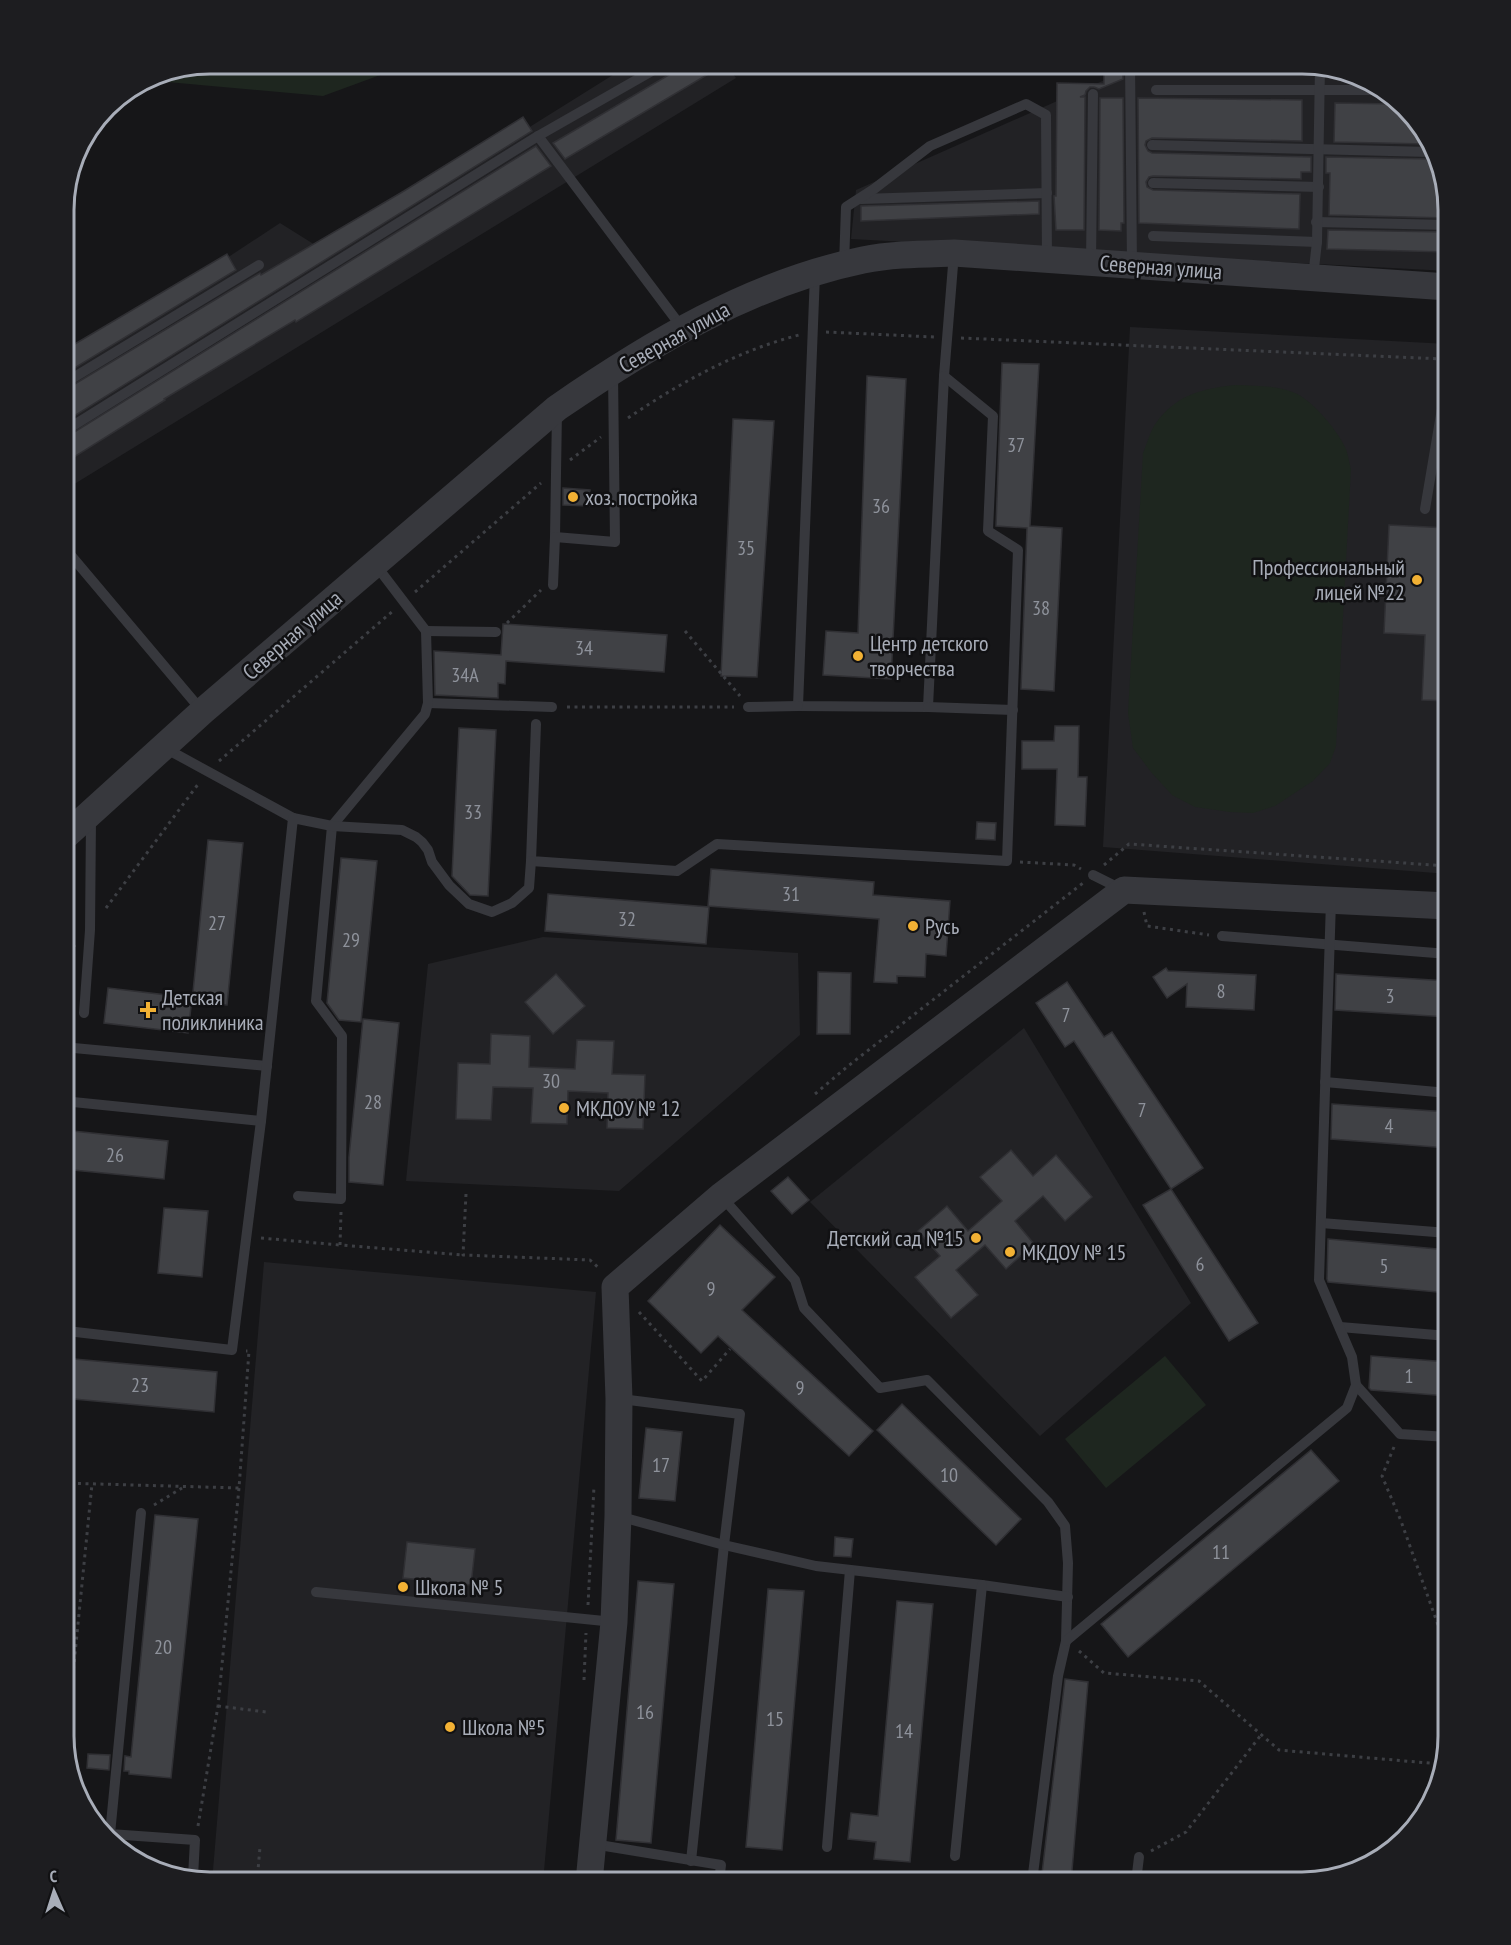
<svg xmlns="http://www.w3.org/2000/svg" width="1511" height="1945" font-family="'PT Sans Narrow',sans-serif">
	<style>
		.built { fill: #222225 }
		.green { fill: #1e261f }
		.building { fill: #404145; stroke: #303034; stroke-width: 1.5 }
		.lines { fill: none; stroke-linecap: round; stroke-linejoin: round }
		.path { stroke: #3d3f44; stroke-width: 3; stroke-dasharray: 3 4.5; stroke-linecap: butt }
		.service { stroke: #37383d; stroke-width: 10 }
		.tertiary { stroke: #37383d; stroke-width: 27 }
		.poi-dot { fill: #f2b134; stroke: #111113; stroke-width: 2 }
		.labels { text-anchor: middle; stroke-width: 5; stroke-linejoin: round; paint-order: stroke }
		.number-label { font-size: 20px; fill: #8e929b }
		.street-label { font-size: 22px; fill: #a8adb8; stroke: #111113 }
		.poi-label { font-size: 22px; fill: #a8adb8; stroke: #111113; text-anchor: start }
		.rim { fill: none; stroke: #a8adb8; stroke-width: 3 }
	</style>
	<rect width="100%" height="100%" fill="#161618"/>
	<!-- built -->
	<g class="built">
		<polygon points="632,63 725,63 736,78 63,491 63,366 280,223 328,253"/>
		<polygon points="1143,63 1310,63 1375,83 1423,129 1448,210 1448,271 851,239 856,190"/>
		<polygon points="1130,327 1448,344 1448,874 1103,847"/>
		<polygon points="543,937 798,953 800,1035 619,1191 406,1181 428,964"/>
		<polygon points="1024,1028 1191,1303 1040,1436 810,1202"/>
		<polygon points="264,1262 596,1292 543,1882 212,1882"/>
	</g>
	<!-- green -->
	<g class="green">
		<polygon points="210,63 413,63 323,96 145,80 154,74"/>
		<path d="M1235,385C1255,386 1276,385 1295,393C1312,400 1337,430 1345,447C1348,453 1349,462 1351,469L1336,746L1330,763L1313,781L1275,806L1253,813L1230,812L1195,807L1172,795L1151,772L1133,748L1128,713L1143,453C1147,444 1150,431 1156,423C1177,394 1202,389 1235,385Z"/>
		<polygon points="1165,1356 1206,1405 1106,1488 1065,1439"/>
	</g>
	<!-- building -->
	<g class="building">
		<polygon points="689,63 727,63 565,159 553,143"/>
		<polygon points="1104,63 1122,63 1123,79 1099,89 1094,87 1090,87 1086,91 1085,95 1080,97 1085,97 1084,230 1056,230 1054,196 1056,196 1057,83 1104,84"/>
		<polygon points="1100,98 1123,98 1124,223 1121,223 1121,231 1099,230"/>
		<polygon points="1138,98 1302,100 1302,141 1152,138 1146,141 1145,145 1148,151 1152,153 1311,157 1311,172 1301,172 1301,179 1153,176 1149,177 1146,182 1147,187 1153,190 1300,194 1299,229 1139,223"/>
		<polygon points="1335,103 1398,104 1423,129 1428,144 1334,142"/>
		<polygon points="523,117 532,131 63,423 63,391 260,273 261,275 404,191"/>
		<polygon points="536,146 551,166 296,322 295,320 164,399 165,400 63,464 63,439"/>
		<polygon points="1326,157 1433,159 1448,210 1448,218 1329,215 1330,173 1326,173"/>
		<polygon points="1039,201 1039,214 861,221 861,206"/>
		<polygon points="1328,230 1448,232 1448,252 1327,249"/>
		<polygon points="227,254 236,270 63,375 63,351"/>
		<polygon points="1002,363 1039,364 1030,526 1062,528 1054,691 1021,689 1027,528 996,526"/>
		<polygon points="867,376 906,379 891,679 823,675 826,631 858,633"/>
		<polygon points="733,419 774,421 757,677 721,676"/>
		<polygon points="563,488 590,490 589,506 563,505"/>
		<polygon points="1389,525 1448,528 1448,701 1422,700 1425,635 1384,633"/>
		<polygon points="503,624 667,635 664,672 506,661 505,684 498,683 498,698 435,695 434,651 501,655"/>
		<polygon points="1055,726 1079,726 1078,777 1087,777 1085,826 1055,825 1057,769 1022,769 1022,741 1054,741"/>
		<polygon points="459,728 496,730 488,896 470,895 452,876"/>
		<polygon points="977,822 996,823 995,840 976,839"/>
		<polygon points="208,840 243,843 227,1005 192,1002"/>
		<polygon points="341,858 377,861 361,1022 339,1020 327,1003"/>
		<polygon points="711,869 874,882 873,895 950,901 946,956 926,954 925,977 897,976 897,983 874,982 879,919 708,906"/>
		<polygon points="548,894 709,907 706,944 545,931"/>
		<polygon points="1166,968 1168,971 1256,975 1254,1010 1186,1007 1187,984 1167,998 1153,977"/>
		<polygon points="818,972 851,973 850,1034 817,1034"/>
		<polygon points="556,974 585,1006 553,1034 525,1002"/>
		<polygon points="1336,974 1448,981 1448,1017 1335,1010"/>
		<polygon points="1067,982 1104,1037 1112,1032 1203,1168 1171,1189 1074,1041 1065,1047 1036,1003"/>
		<polygon points="108,988 192,998 188,1033 104,1023"/>
		<polygon points="363,1019 399,1023 383,1185 349,1182 349,1157"/>
		<polygon points="491,1034 530,1036 529,1067 575,1069 577,1040 614,1041 612,1074 645,1075 643,1129 607,1128 608,1093 568,1091 567,1124 531,1123 533,1088 493,1087 491,1120 456,1119 458,1063 490,1064"/>
		<polygon points="1332,1104 1448,1112 1448,1148 1331,1139"/>
		<polygon points="63,1130 168,1141 164,1179 63,1169"/>
		<polygon points="1011,1150 1033,1176 1056,1155 1092,1197 1065,1221 1043,1196 1015,1221 1034,1244 1006,1269 985,1245 956,1270 978,1295 951,1318 915,1277 940,1256 918,1231 947,1206 968,1231 1002,1201 980,1177"/>
		<polygon points="788,1177 809,1200 792,1214 771,1191"/>
		<polygon points="1171,1189 1258,1323 1229,1341 1143,1205"/>
		<polygon points="164,1208 208,1211 202,1277 158,1273"/>
		<polygon points="720,1225 775,1277 742,1310 873,1431 849,1456 718,1336 701,1353 648,1301"/>
		<polygon points="1328,1239 1448,1250 1448,1293 1328,1282 1327,1279"/>
		<polygon points="1371,1356 1448,1362 1448,1396 1371,1390 1369,1388"/>
		<polygon points="63,1358 217,1372 214,1412 63,1398"/>
		<polygon points="902,1404 1021,1519 996,1545 877,1430"/>
		<polygon points="646,1428 682,1432 675,1501 639,1498"/>
		<polygon points="1311,1450 1339,1481 1128,1657 1101,1624"/>
		<polygon points="155,1515 198,1519 171,1778 129,1774 129,1771 124,1771 125,1756 131,1757"/>
		<polygon points="835,1537 853,1539 851,1557 834,1556"/>
		<polygon points="407,1542 475,1549 471,1585 403,1578"/>
		<polygon points="638,1581 674,1584 651,1843 616,1840"/>
		<polygon points="768,1589 804,1591 782,1850 746,1847"/>
		<polygon points="897,1601 933,1604 910,1862 874,1859 876,1842 848,1839 851,1813 878,1816"/>
		<polygon points="1065,1679 1088,1682 1071,1882 1041,1882"/>
		<polygon points="88,1754 110,1755 109,1770 87,1768"/>
	</g>
	<g class="lines">
		<!-- path -->
		<g class="path">
			<polyline points="826,332 934,337"/>
			<polyline points="961,338 1443,359"/>
			<path d="M628,418C681,382 737,351 799,335"/>
			<polyline points="570,460 601,437"/>
			<polyline points="415,592 541,483"/>
			<polyline points="507,623 541,590"/>
			<polyline points="685,631 740,696"/>
			<polyline points="567,707 734,707"/>
			<polyline points="219,761 394,610"/>
			<polyline points="1020,862 1074,865 1081,869"/>
			<polyline points="1104,865 1129,844 1448,866"/>
			<polyline points="106,908 199,783"/>
			<polyline points="1144,912 1147,926 1209,935"/>
			<polyline points="63,956 75,945"/>
			<polyline points="815,1094 848,1066 1083,883"/>
			<polyline points="466,1194 463,1255 590,1260 600,1269"/>
			<polyline points="341,1212 340,1245 463,1255"/>
			<polyline points="261,1238 340,1245"/>
			<polyline points="639,1312 702,1381 730,1349"/>
			<polyline points="1394,1447 1382,1476 1401,1521 1448,1653"/>
			<polyline points="63,1483 239,1488 249,1351 246,1351"/>
			<polyline points="154,1505 182,1488"/>
			<polyline points="588,1605 594,1486"/>
			<polyline points="1079,1651 1104,1673 1199,1681 1279,1750 1440,1764"/>
			<polyline points="584,1680 586,1633"/>
			<polyline points="218,1706 266,1712"/>
			<polyline points="66,1744 92,1484"/>
			<polyline points="198,1826 218,1706 239,1488"/>
			<polyline points="1151,1851 1186,1832 1261,1735"/>
			<polyline points="257,1882 260,1847"/>
		</g>
		<!-- service -->
		<g class="service">
			<polyline points="1130,63 1132,265"/>
			<polyline points="1156,90 1383,90"/>
			<polyline points="538,136 683,329"/>
			<polyline points="1152,145 1430,152"/>
			<polyline points="1153,183 1319,187"/>
			<polyline points="861,199 1047,193"/>
			<polyline points="1316,222 1448,225"/>
			<polyline points="1153,236 1317,242"/>
			<polyline points="1091,262 1093,94"/>
			<polyline points="844,265 846,207 874,189 930,146 1026,104 1046,115 1047,259"/>
			<polyline points="815,274 798,706 928,707 944,376 954,253"/>
			<polyline points="1313,277 1317,242 1320,66"/>
			<polyline points="63,384 259,265"/>
			<polyline points="63,432 538,136 666,63"/>
			<polyline points="1425,509 1448,373"/>
			<polyline points="555,537 557,411"/>
			<polyline points="63,546 202,711"/>
			<polyline points="553,585 555,537 615,542 613,373"/>
			<polyline points="426,631 496,632"/>
			<polyline points="428,703 552,707"/>
			<polyline points="748,707 798,706"/>
			<polyline points="928,707 1013,710"/>
			<polyline points="536,724 531,861 677,871 717,844 1007,861 1018,550 988,531 993,416 944,376"/>
			<polyline points="163,747 293,818"/>
			<polyline points="1093,875 1123,890"/>
			<polyline points="1222,936 1448,954"/>
			<polyline points="84,1013 90,930 91,819"/>
			<polyline points="63,1047 267,1066"/>
			<polyline points="1325,1082 1448,1093"/>
			<polyline points="63,1101 261,1121"/>
			<polyline points="298,1196 341,1199 342,1036 316,1001 332,826 425,714 428,703 426,631 375,564"/>
			<polyline points="722,1197 795,1280 804,1308 880,1388 927,1380 1048,1502 1065,1526 1068,1563 1066,1641 1058,1676 1032,1882"/>
			<polyline points="1321,1223 1448,1233"/>
			<polyline points="1340,1327 1448,1336"/>
			<polyline points="63,1332 67,1331 232,1350 261,1121 293,818 332,826 402,830 416,837 422,842 428,850 432,862 449,885 469,904 492,912 512,903 529,888 531,861"/>
			<polyline points="1356,1385 1400,1434 1448,1437"/>
			<polyline points="621,1399 740,1414 724,1545 691,1861"/>
			<polyline points="141,1513 110,1834 195,1840 193,1877"/>
			<polyline points="618,1516 724,1545 816,1566 982,1585 1068,1597"/>
			<polyline points="316,1592 614,1622"/>
			<polyline points="1066,1641 1347,1408 1356,1385 1352,1357 1319,1280 1331,901"/>
			<polyline points="593,1844 721,1865 719,1882"/>
			<polyline points="827,1847 850,1570"/>
			<polyline points="955,1856 982,1585"/>
			<polyline points="1136,1882 1139,1857"/>
		</g>
		<!-- tertiary -->
		<g class="tertiary">
			<path d="M63,838L203,711L557,408C650,344 751,283 863,260C893,254 924,254 954,253L1448,287"/>
			<polyline points="589,1882 614,1622 618,1516 619,1399 615,1287 721,1196 1124,890 1448,906"/>
		</g>
	</g>
	<!-- markers -->
	<g class="poi-dot">
		<circle cx="573" cy="497" r="6"/>
		<circle cx="1417" cy="580" r="6"/>
		<circle cx="858" cy="656" r="6"/>
		<circle cx="913" cy="926" r="6"/>
		<path d="M145 1001h6v6h6v6h-6v6h-6v-6h-6v-6h6z"/>
		<circle cx="564" cy="1108" r="6"/>
		<circle cx="976" cy="1238" r="6"/>
		<circle cx="1010" cy="1252" r="6"/>
		<circle cx="403" cy="1587" r="6"/>
		<circle cx="450" cy="1727" r="6"/>
	</g>
	<g class="labels">
		<!-- number labels -->
		<g class="number-label">
			<text x="1016" y="452">37</text>
			<text x="881" y="513">36</text>
			<text x="746" y="555">35</text>
			<text x="1041" y="615">38</text>
			<text x="584" y="655">34</text>
			<text x="465" y="682">34А</text>
			<text x="473" y="819">33</text>
			<text x="791" y="901">31</text>
			<text x="627" y="926">32</text>
			<text x="217" y="930">27</text>
			<text x="351" y="947">29</text>
			<text x="1221" y="998">8</text>
			<text x="1390" y="1003">3</text>
			<text x="1066" y="1022">7</text>
			<text x="551" y="1088">30</text>
			<text x="373" y="1109">28</text>
			<text x="1142" y="1117">7</text>
			<text x="1389" y="1133">4</text>
			<text x="115" y="1162">26</text>
			<text x="1200" y="1271">6</text>
			<text x="1384" y="1273">5</text>
			<text x="711" y="1296">9</text>
			<text x="1409" y="1383">1</text>
			<text x="140" y="1392">23</text>
			<text x="800" y="1395">9</text>
			<text x="661" y="1472">17</text>
			<text x="949" y="1482">10</text>
			<text x="1221" y="1559">11</text>
			<text x="163" y="1654">20</text>
			<text x="645" y="1719">16</text>
			<text x="775" y="1726">15</text>
			<text x="904" y="1738">14</text>
		</g>
		<!-- street labels -->
		<g class="street-label">
			<text transform="translate(1161 267) rotate(4)" y="8">Северная улица</text>
			<text transform="translate(674 337) rotate(-29)" y="8">Северная улица</text>
			<text transform="translate(292 635) rotate(-41)" y="8">Северная улица</text>
		</g>
		<!-- poi labels -->
		<g class="poi-label">
			<text x="585" y="505">хоз. постройка</text>
			<text x="1405" y="575" text-anchor="end">Профессиональный<tspan x="1405" dy="25">лицей №22</tspan></text>
			<text x="870" y="651">Центр детского<tspan x="870" dy="25">творчества</tspan></text>
			<text x="925" y="934">Русь</text>
			<text x="162" y="1005">Детская<tspan x="162" dy="25">поликлиника</tspan></text>
			<text x="576" y="1116">МКДОУ № 12</text>
			<text x="964" y="1246" text-anchor="end">Детский сад №15</text>
			<text x="1022" y="1260">МКДОУ № 15</text>
			<text x="415" y="1595">Школа № 5</text>
			<text x="462" y="1735">Школа №5</text>
		</g>
	</g>
	<!-- crop -->
	<path d="M0 0H1511V1945H0ZM210 74H1302A136 136 0 0 1 1438 210V1736A136 136 0 0 1 1302 1872H210A136 136 0 0 1 74 1736V210A136 136 0 0 1 210 74Z" fill="#1d1d20" fill-rule="evenodd"/>
	<path class="rim" d="M210 74H1302A136 136 0 0 1 1438 210V1736A136 136 0 0 1 1302 1872H210A136 136 0 0 1 74 1736V210A136 136 0 0 1 210 74Z"/>
	<!-- north arrow -->
	<g transform="translate(54 1891) rotate(357)" stroke="#111113" stroke-width="4.5" paint-order="stroke">
	<path d="M0-4.5L10 22L0 15L-10 22Z" fill="#a8adb8"/>
	<text y="-9" font-size="16" font-weight="bold" text-anchor="middle" fill="#a8adb8">С</text>
	</g>
</svg>
